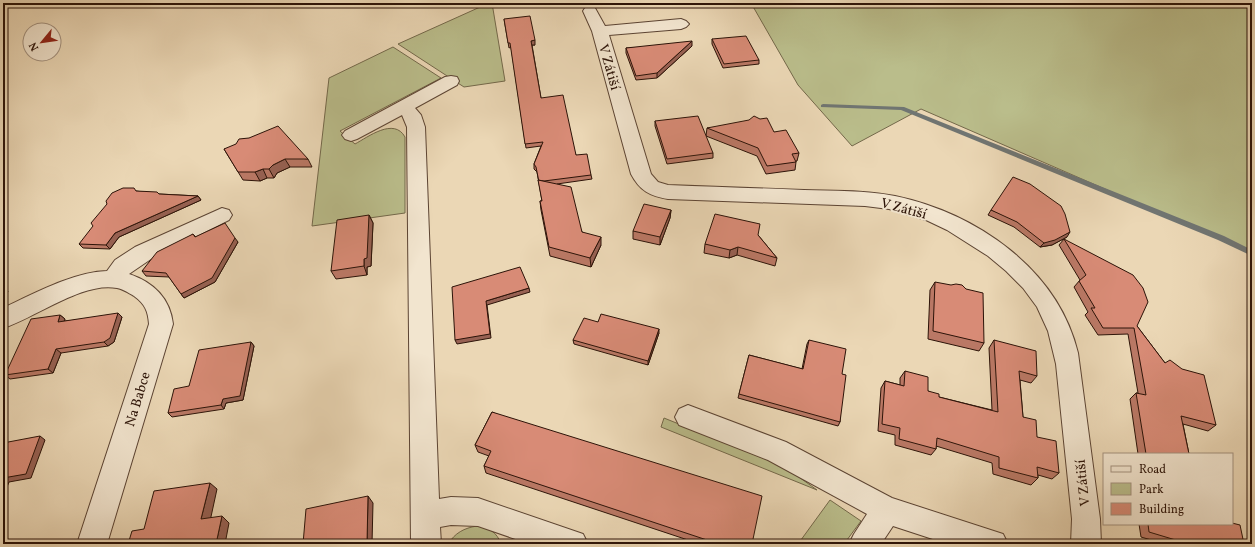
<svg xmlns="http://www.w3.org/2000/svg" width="1255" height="547" font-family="Vollkorn,serif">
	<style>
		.green { fill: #babd8b; stroke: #73684a }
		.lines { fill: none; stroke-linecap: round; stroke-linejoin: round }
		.stream { fill: #707572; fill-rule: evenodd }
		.street-casing { stroke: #5c4433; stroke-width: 2 }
		.street { fill: #f2e5cf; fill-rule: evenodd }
		.wall { fill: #ba7865; stroke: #2c1308 }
		.shaded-wall { fill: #976153; stroke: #2c1308 }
		.building { fill: #d88b76; stroke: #2c1308 }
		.labels { text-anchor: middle; stroke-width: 4; stroke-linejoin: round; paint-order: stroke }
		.street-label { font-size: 14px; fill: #2c1308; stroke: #f2e5cf }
	</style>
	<rect width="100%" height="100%" fill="#ebd7b5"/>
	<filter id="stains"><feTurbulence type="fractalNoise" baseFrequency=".005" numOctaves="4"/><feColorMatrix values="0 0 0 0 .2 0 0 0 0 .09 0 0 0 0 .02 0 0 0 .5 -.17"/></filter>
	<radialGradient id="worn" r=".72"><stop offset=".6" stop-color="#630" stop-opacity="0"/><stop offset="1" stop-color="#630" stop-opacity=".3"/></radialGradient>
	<!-- green -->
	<g class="green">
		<polygon points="489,3 492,3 505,81 464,87 398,44"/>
		<polygon points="751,3 1252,3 1252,253 921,109 852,146 798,85"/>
		<path d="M393,47L441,78L340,131L355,144C368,137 394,117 405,137V213L312,226L329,78Z"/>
		<polygon points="664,418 785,467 817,490 661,427"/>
		<polygon points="830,500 861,521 844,544 798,544"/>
		<path d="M477,526C489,528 497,532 501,544H448C455,533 464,528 477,526Z"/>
	</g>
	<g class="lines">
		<!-- stream -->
		<polygon class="stream" points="823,104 904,107 1224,236 1252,250 1252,256 1218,240 901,110 821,107 821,105"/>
		<!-- street casing -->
		<g class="street-casing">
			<g id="street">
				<path d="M590,7L595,8L605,26L681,19L686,21L689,24L686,27L681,29L609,35L651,174L658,182L668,185C713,187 759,188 804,190C834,191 865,190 895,196C976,213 1058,269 1078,353L1100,519L1101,544H1071L1072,519L1056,364L1048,331L1037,307L1023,288L1006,271L988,256L947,230L926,220L889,209L865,206L668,199C650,196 640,191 631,174L592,31L583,11L585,8Z"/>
				<polygon points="451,76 457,77 459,81 457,85 415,108 421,115 425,127 439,499 451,497 478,498 583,534 588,544 530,544 478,526 451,525 440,527 441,544 411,544 407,127 402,115 357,139 351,141 345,139 342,135 345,131 445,77"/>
				<path d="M222,208L229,210L232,215L229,220L151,259L129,274C153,282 170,298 173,324L107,544H77L149,324C148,311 145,304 134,296C129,293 123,289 117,288C83,281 35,318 3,328V308C33,294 73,272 107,271L115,260L135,247Z"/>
				<polygon points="688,405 786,442 892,498 1003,534 1008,544 948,544 893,526 881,544 849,544 854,534 867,514 768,460 679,425 675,417 679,409"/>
			</g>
		</g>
		<!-- street -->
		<use href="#street" class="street"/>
	</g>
	<!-- wall -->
	<g class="wall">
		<polygon points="504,19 535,45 532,45 541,98 576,155 591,175 592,179 557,184 582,232 601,245 591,267 550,256 541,210 540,201 542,201 537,172 534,169 534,164 541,146 526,148 511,47 509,48"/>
		<polygon points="712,39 759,60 759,64 723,68 712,44"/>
		<polygon points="692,46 657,78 636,80 626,53 626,48"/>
		<polygon points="655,121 713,153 713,158 667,164 655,126"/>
		<polygon points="707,128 774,132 799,153 797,161 796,161 796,162 795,170 766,174 757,156 706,136"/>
		<polygon points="224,149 308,159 312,167 290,167 277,173 274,178 267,178 260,181 243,180"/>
		<polygon points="136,191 159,194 198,196 201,200 119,237 110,249 83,248 79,244"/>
		<polygon points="671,210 670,218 660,245 633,239 633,231"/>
		<polygon points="991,210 1067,237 1052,245 1040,247 1014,227 988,215"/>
		<polygon points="369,215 373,223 371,266 367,267 367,275 336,279 331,271"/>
		<polygon points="193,234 196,237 238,242 215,282 184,298 169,277 146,276 142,271"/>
		<polygon points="758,235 777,258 775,266 737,255 729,258 704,253 705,244"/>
		<polygon points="1064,239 1137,326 1165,363 1216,425 1208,431 1183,424 1189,454 1138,454 1130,399 1136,393 1138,393 1128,334 1098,335 1085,315 1088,312 1074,287 1080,280 1059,245"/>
		<polygon points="935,282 984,343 979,351 928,339 930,290"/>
		<polygon points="60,315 65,319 64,321 122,317 114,342 108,346 61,353 53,373 10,379 5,375"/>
		<polygon points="598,322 659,333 648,365 574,344 573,340"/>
		<polygon points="809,340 842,374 840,422 838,426 738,398 749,355 802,369 807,344"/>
		<polygon points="994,340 1037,376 1031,383 1020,380 1023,417 1037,437 1059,473 1052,479 1038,475 1038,478 1031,485 993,474 992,463 936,446 936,449 931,455 895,445 895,435 878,431 881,388 885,381 900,385 900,378 905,371 928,391 939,397 992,410 989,348"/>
		<polygon points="251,342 254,346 243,400 226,403 224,409 172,417 168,413 189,386"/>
		<polygon points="492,412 752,544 700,544 486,473 484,466 489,456 478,452 475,445"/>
		<polygon points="1139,524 1232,524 1244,544 1165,544 1141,537"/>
	</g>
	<!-- shaded-wall -->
	<g class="shaded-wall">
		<polygon points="535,40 535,45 531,45 531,41"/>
		<polygon points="692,41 692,46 657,78 657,73"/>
		<polygon points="285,159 290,167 277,173 274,178 269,169 273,165"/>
		<polygon points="263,169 267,178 260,181 255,172"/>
		<polygon points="198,196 201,200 119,237 110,249 106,245 115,233"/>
		<polygon points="671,210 670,218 660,245 660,237"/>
		<polygon points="369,215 373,223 371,266 367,267 367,275 364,266 364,259"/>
		<polygon points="1070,232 1067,237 1052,245 1040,247 1044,243"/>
		<polygon points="601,237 601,245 591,267 590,258"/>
		<polygon points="235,238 238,242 215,282 184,298 181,294"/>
		<polygon points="738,247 737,255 729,258 730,250"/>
		<polygon points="3,279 8,292 3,294"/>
		<polygon points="529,288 530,292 487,305 491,338 457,344 455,340 486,301"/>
		<polygon points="118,313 122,317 114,342 108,346 104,342"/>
		<polygon points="60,315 65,319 62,326 58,322"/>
		<polygon points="659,329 659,333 648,365 648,361"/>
		<polygon points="251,342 254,346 243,400 226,403 224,409 221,405 223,399"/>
		<polygon points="56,349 61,353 53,373 48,369"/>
		<polygon points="40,436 45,440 31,478 9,482 3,497 3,478"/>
		<polygon points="210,483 217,489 209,526 201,519"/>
		<polygon points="368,496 373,503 372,544 367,544"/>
		<polygon points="222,516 229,523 225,544 216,544"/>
	</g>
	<!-- building -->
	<g class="building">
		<polygon points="530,16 535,40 531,41 541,98 563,95 576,155 587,154 591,175 544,181 538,180 539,182 536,167 534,164 543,142 525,144 510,43 508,43 504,19"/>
		<polygon points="746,36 759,60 724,64 712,39"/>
		<polygon points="692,41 657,73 636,76 626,48"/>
		<polygon points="698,116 713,153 667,159 655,121"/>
		<polygon points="754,116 760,119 767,118 774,132 786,130 799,153 792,154 796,162 767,166 758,148 707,128 749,120"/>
		<polygon points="278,126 308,159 285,159 273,165 269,169 263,169 255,172 238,172 224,149 236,144 239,139 249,138"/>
		<polygon points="1013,177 1030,184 1061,206 1065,214 1070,232 1055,240 1044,243 1017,222 991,210"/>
		<polygon points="538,180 571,187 582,232 601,237 590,258 549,247 540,201 542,201"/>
		<polygon points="123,188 134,188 136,191 157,192 159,194 198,196 115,233 106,245 79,244 93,226 91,223 107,204 106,201 112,193"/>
		<polygon points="644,204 671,210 660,237 633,231"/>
		<polygon points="715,214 760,224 758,235 777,258 738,247 730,250 705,244"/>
		<polygon points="369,215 367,258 364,259 364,266 331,271 337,220"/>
		<polygon points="225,223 235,238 212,278 181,294 166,273 142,271 157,252 193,234 195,237"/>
		<polygon points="1064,239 1133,275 1143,288 1148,302 1137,326 1165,363 1170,360 1182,369 1204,375 1216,425 1181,416 1189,454 1146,454 1136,393 1146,395 1134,328 1103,328 1091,308 1095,308 1079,281 1086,275"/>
		<polygon points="520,267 529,288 486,301 490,334 455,340 452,287"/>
		<polygon points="935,282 951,285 956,284 962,285 966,289 983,293 984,343 933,331"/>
		<polygon points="118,313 110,338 104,342 56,349 48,369 5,375 31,319 60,315 58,322"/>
		<polygon points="601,314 659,329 648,361 573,340 584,318 598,322"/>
		<polygon points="809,340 846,349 842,374 846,375 840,422 739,394 749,355 803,369"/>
		<polygon points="994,340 1036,351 1037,376 1019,371 1023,417 1036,420 1037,437 1056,441 1059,473 1037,467 1038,478 999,468 999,457 937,438 936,449 899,439 900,428 882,424 885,381 904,386 905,371 928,377 928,391 939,394 939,397 998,412"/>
		<polygon points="251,342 240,396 223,399 221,405 168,413 174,389 189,386 199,350"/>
		<polygon points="492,412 762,496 752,544 719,544 484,466 491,451 475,445"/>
		<polygon points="40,436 26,474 3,478 3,443"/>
		<polygon points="210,483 201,519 222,516 216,544 128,544 132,531 144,529 154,491"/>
		<polygon points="368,496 367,544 303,544 306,509"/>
		<polygon points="1232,523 1240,525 1244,544 1189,544 1149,532 1148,524 1232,524"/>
	</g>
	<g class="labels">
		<!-- street labels -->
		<g class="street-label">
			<text transform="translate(610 67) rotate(74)" y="5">V Zátiší</text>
			<text transform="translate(904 208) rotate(15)" y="5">V Zátiší</text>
			<text transform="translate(137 399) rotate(-73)" y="5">Na Babce</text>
			<text transform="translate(1082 483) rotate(-96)" y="5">V Zátiší</text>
		</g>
	</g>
	<!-- margin -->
	<rect width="1255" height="547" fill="none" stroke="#ebd7b5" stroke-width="16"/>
	<rect x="4" y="4" width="1247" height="539" fill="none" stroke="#2c1308" stroke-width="2"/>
	<rect x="8" y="8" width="1239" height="531" fill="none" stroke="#2c1308"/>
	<!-- legend -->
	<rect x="1103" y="453" width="130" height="72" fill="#f2e5cf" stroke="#a3917f"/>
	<rect x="1111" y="466" width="20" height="6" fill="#f2e5cf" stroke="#a3917f"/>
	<text x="1139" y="473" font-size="12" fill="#2c1308">Road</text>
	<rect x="1111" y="483" width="20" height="12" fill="#babd8b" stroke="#a3917f"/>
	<text x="1139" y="493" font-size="12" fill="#2c1308">Park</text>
	<rect x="1111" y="503" width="20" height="12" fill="#d88b76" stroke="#a3917f"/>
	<text x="1139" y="513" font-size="12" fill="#2c1308">Building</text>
	<!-- north arrow -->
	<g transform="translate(42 42) rotate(241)"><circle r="19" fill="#f2e5cf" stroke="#a3917f"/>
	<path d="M0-3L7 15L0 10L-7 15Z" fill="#8f2418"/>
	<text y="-6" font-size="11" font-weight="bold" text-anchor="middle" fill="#2c1308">N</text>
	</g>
	<rect width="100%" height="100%" filter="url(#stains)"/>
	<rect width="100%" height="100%" fill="url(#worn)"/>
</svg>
